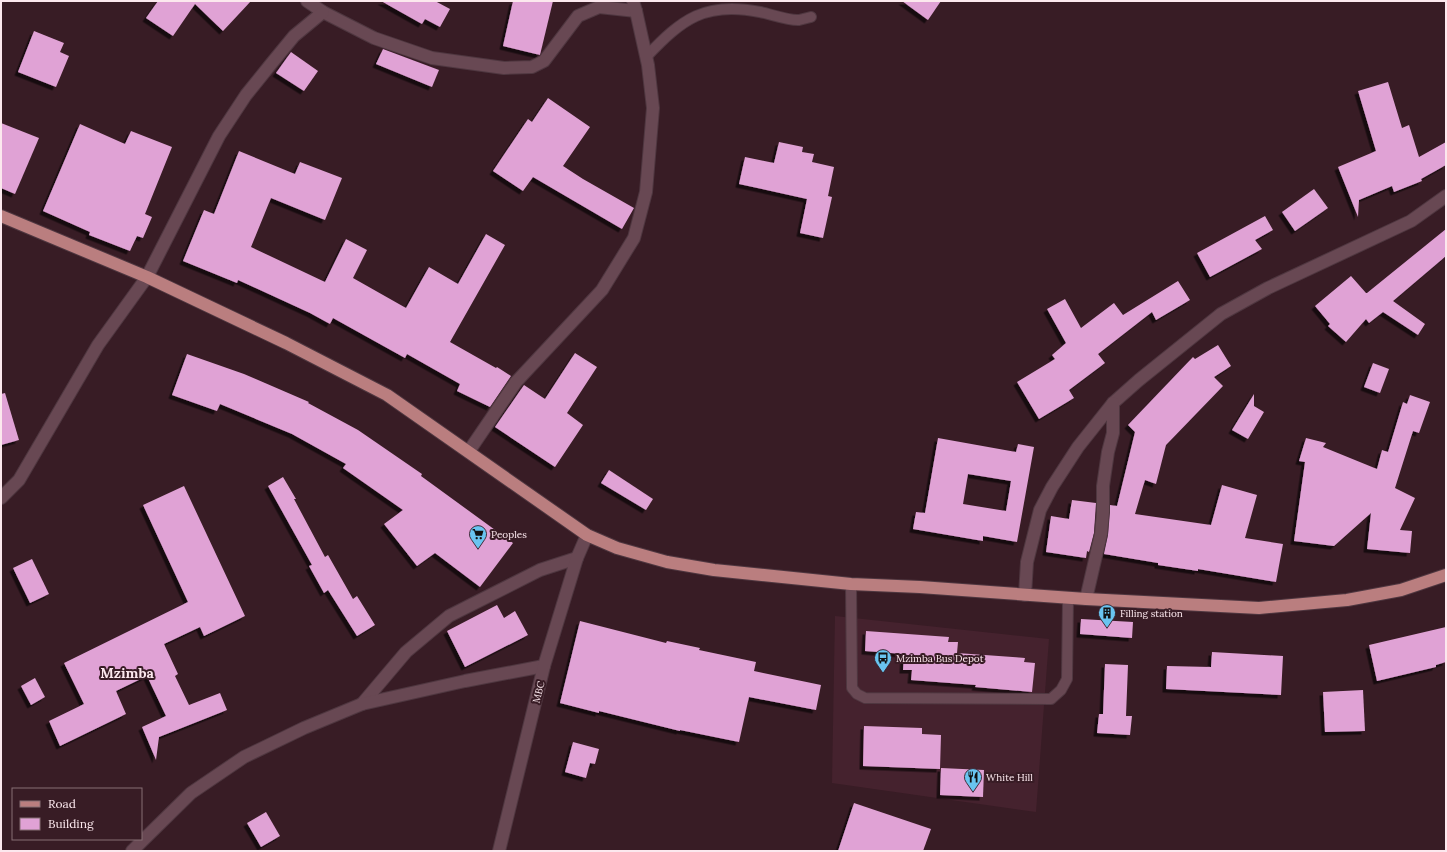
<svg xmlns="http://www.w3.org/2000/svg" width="1447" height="852" font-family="Lora,serif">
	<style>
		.built { fill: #45222e }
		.building { fill: #e0a2d5; fill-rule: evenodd; filter: url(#shadow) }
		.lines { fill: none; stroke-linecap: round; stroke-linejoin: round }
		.lane-casing { stroke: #4f3740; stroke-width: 12 }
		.street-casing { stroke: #4f3740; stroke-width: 14 }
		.primary-casing { stroke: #4f3740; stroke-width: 14 }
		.lane { stroke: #684853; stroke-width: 10 }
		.street { stroke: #684853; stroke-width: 12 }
		.primary { stroke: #ba7e7f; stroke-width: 12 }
		.labels { text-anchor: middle; stroke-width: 4; stroke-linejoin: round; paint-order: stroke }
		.poi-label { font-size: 10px; fill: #fce8ee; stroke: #381c25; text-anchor: start }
		.street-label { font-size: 10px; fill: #fce8ee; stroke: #381c25 }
		.district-label { font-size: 14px; font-weight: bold; fill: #fce8ee; stroke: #381c25 }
	</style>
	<defs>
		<filter id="shadow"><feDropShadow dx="-3.5" dy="3.5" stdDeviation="0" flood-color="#0009"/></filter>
	</defs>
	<rect width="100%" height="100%" fill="#381c25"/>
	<!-- built -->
	<polygon class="built" points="835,616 1049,639 1036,812 832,783"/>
	<!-- building -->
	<g class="building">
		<polygon points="158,1 251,1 223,31 195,4 173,36 146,18"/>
		<polygon points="381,1 435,1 450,9 440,27 425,19 422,24"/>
		<polygon points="513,1 553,1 540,55 503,46"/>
		<polygon points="902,1 941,1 928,20"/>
		<polygon points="34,31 64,43 60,52 69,56 56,87 18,72"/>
		<polygon points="383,49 439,70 432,87 376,64"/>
		<polygon points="291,52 318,71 304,91 276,73"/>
		<polygon points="1388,82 1402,128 1409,125 1419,157 1446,142 1446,165 1421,179 1422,181 1394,192 1392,186 1359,200 1358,217 1338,167 1376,151 1358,91"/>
		<polygon points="548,98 590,127 563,166 583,179 634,208 622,229 533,177 523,191 493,171 528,119 532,122"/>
		<polygon points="1,123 39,138 15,194 1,188"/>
		<polygon points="80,124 125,144 131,131 172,147 145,214 152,217 143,238 137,236 130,251 89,235 90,232 43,211"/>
		<polygon points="779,142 803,147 802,152 814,154 812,162 834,167 828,196 832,197 823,238 800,233 807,199 739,184 745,157 774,163"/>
		<polygon points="239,151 295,174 300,162 342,178 325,220 271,198 251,247 325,282 346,239 367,250 353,278 406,308 429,267 458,284 486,234 505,245 450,342 496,368 497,367 511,376 490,407 457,391 460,384 407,354 405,358 333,318 330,324 310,313 238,280 237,283 183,261 204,210 214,214"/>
		<polygon points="1314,189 1328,208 1295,231 1282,212"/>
		<polygon points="1265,216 1273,230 1255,240 1262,249 1210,277 1197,253"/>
		<polygon points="1446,229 1446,256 1393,301 1425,324 1418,335 1383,312 1369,323 1366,319 1346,342 1328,326 1330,324 1315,306 1351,276 1366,293 1367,293"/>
		<polygon points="1178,281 1190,300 1156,320 1152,312 1098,354 1105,363 1069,390 1074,398 1039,419 1017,382 1055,359 1052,355 1066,343 1047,309 1065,299 1081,328 1114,303 1123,315"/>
		<polygon points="1218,345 1231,366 1214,377 1223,386 1166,445 1156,484 1145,480 1135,514 1211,525 1222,485 1257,495 1245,538 1283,544 1276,582 1198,569 1198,571 1158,565 1158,563 1104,554 1108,535 1110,505 1117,506 1135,432 1128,425 1193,357 1195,359"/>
		<polygon points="575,353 597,367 567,413 583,425 555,467 495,427 524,385 545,399"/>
		<polygon points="187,354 244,374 309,402 308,403 358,430 422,474 421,476 513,543 480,587 435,553 417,566 384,524 403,510 343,468 346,464 292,434 220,404 217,411 172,395"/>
		<polygon points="1373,363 1389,369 1380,393 1364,387"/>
		<polygon points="5,393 19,440 1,445 1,394"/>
		<polygon points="1254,394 1254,406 1264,412 1248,439 1232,430"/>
		<polygon points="1410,395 1430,402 1419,433 1413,431 1395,488 1415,498 1400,530 1412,531 1410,553 1367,549 1371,513 1334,546 1294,541 1305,462 1299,461 1306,438 1326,443 1323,447 1377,469 1382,450 1388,452 1403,402 1407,404"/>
		<path d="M938,438L1016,452L1018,444L1034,447L1017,542L983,536V541L913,529L916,512L925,513ZM968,474L1011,481L1006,511L963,504Z"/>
		<polygon points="609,470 653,499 646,510 601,483"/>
		<polygon points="283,477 296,499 294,499 325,557 328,555 353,599 357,596 375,625 357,636 328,590 324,593 309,566 312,565 268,486"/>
		<polygon points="184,486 245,616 204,636 200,627 164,644 178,674 175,676 189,705 220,693 227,710 159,737 156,760 142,727 166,716 147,676 116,691 126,714 60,746 49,721 84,704 64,663 188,602 143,505"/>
		<polygon points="1072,500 1096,503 1094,533 1089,552 1087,551 1086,558 1046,552 1051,516 1069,519"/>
		<polygon points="32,559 49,594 30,603 13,568"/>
		<polygon points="497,605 504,618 515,611 528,635 465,667 447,631"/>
		<polygon points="1081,619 1133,622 1132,638 1080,634"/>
		<polygon points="580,621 666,643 667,641 700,648 699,650 756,662 754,671 821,685 816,710 749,697 739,742 680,730 680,731 599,711 599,713 560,703"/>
		<polygon points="1446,627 1446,662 1436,665 1436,667 1377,681 1369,645"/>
		<polygon points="866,631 949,637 948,642 958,642 957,653 1025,658 1024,662 1035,663 1032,692 975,687 976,685 911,680 912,670 903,670 904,654 865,651"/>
		<polygon points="1212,652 1283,656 1281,695 1166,689 1167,666 1211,667"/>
		<polygon points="1105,664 1128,665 1126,716 1132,716 1130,735 1097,733 1099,714 1103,714"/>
		<polygon points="35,678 45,697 31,705 21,686"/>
		<polygon points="1363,690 1365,731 1325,732 1323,692"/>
		<polygon points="864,726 922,728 922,734 941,735 940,769 863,766"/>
		<polygon points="573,742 599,749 595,764 590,763 586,778 565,772"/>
		<polygon points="941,768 984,770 983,797 940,795"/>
		<polygon points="854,803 931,829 923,851 838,851"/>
		<polygon points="266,812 280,836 261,847 247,823"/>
	</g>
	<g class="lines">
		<!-- lane casing -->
		<g class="lane-casing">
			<g id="lane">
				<path d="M646,57C682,19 705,1 760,12C770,14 790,21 799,20C803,19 807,18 811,17"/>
				<polyline points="851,584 852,688 857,694 865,698 1051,699 1061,690 1067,679 1068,598"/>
			</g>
		</g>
		<!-- street casing -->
		<g class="street-casing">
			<g id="street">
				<polyline points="307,1 323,12 374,38 432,58 504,68 532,67 544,61 578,16 599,7 636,11"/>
				<polyline points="469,451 516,382 602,290 634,238 646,192 653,108 648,65 636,11 633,1"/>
				<polyline points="1,498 19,480 98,345 147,277 219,136 246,95 271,64 294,36 323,12"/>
				<polyline points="1025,595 1027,562 1040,510 1052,487 1078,447 1113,403 1139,380 1221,314 1268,288 1411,221 1446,196"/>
				<polyline points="1086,599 1101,534 1103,512 1103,486 1108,452 1113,433 1113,403"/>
				<polyline points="362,704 406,652 449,616 540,570 577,558"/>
				<polyline points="132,851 191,793 244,757 304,728 362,704 465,681 544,666"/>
				<polyline points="499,851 544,666 577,558 587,535"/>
			</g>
		</g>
		<!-- primary casing -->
		<g class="primary-casing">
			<polyline id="primary" points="1,216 147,277 286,343 387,395 587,535 617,548 667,562 714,570 851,584 920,587 1086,599 1259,608 1347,600 1401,590 1446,575"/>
		</g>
		<!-- lane -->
		<use href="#lane" class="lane"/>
		<!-- street -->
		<use href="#street" class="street"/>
		<!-- primary -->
		<use href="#primary" class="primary"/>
	</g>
	<!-- icons -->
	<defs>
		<g id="supermarket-pin" transform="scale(0.9)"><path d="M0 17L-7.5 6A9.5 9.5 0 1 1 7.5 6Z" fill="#69c4f0" stroke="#381c25"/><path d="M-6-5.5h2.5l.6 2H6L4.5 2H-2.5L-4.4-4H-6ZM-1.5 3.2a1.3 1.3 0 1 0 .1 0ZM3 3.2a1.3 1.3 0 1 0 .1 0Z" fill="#111"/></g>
		<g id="building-pin" transform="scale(0.9)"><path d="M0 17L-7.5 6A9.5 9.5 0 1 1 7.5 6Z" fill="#69c4f0" stroke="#381c25"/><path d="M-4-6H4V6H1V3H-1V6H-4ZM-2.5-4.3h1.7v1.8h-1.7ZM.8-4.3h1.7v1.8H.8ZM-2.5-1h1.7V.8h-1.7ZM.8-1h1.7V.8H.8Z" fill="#111"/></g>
		<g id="bus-pin" transform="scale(0.9)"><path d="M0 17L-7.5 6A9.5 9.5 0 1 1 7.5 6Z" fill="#69c4f0" stroke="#381c25"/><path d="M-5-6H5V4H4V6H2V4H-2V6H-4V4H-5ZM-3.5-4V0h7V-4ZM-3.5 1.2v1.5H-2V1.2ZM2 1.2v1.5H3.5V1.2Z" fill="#111"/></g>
		<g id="restaurant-pin" transform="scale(0.9)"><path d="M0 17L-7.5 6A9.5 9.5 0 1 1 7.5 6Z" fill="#69c4f0" stroke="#381c25"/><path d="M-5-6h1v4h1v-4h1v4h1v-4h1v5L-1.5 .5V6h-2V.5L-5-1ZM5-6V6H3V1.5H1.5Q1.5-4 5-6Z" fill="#111"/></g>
	</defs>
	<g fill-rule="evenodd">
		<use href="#supermarket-pin" x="478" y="534"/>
		<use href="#building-pin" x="1107" y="613"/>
		<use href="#bus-pin" x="883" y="658"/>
		<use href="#restaurant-pin" x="973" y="777"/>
	</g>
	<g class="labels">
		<!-- poi labels -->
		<g class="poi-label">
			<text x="491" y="538">Peoples</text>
			<text x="1120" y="617">Filling station</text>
			<text x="896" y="662">Mzimba Bus Depot</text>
			<text x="986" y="781">White Hill</text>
		</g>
		<!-- street labels -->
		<g class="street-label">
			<text transform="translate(538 692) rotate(-76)" y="4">MBC</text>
		</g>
		<!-- district labels -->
		<g class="district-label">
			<text x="127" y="678">Mzimba</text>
		</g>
	</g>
	<!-- border -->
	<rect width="1447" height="852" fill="none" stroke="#fce8ee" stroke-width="4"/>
	<!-- legend -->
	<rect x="12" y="788" width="130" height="52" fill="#381c25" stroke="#866e75"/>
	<rect x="20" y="801" width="20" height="6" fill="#ba7e7f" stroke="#866e75"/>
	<text x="48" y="808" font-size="12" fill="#fce8ee">Road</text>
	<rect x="20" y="818" width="20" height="12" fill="#e0a2d5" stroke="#866e75"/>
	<text x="48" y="828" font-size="12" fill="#fce8ee">Building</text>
</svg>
